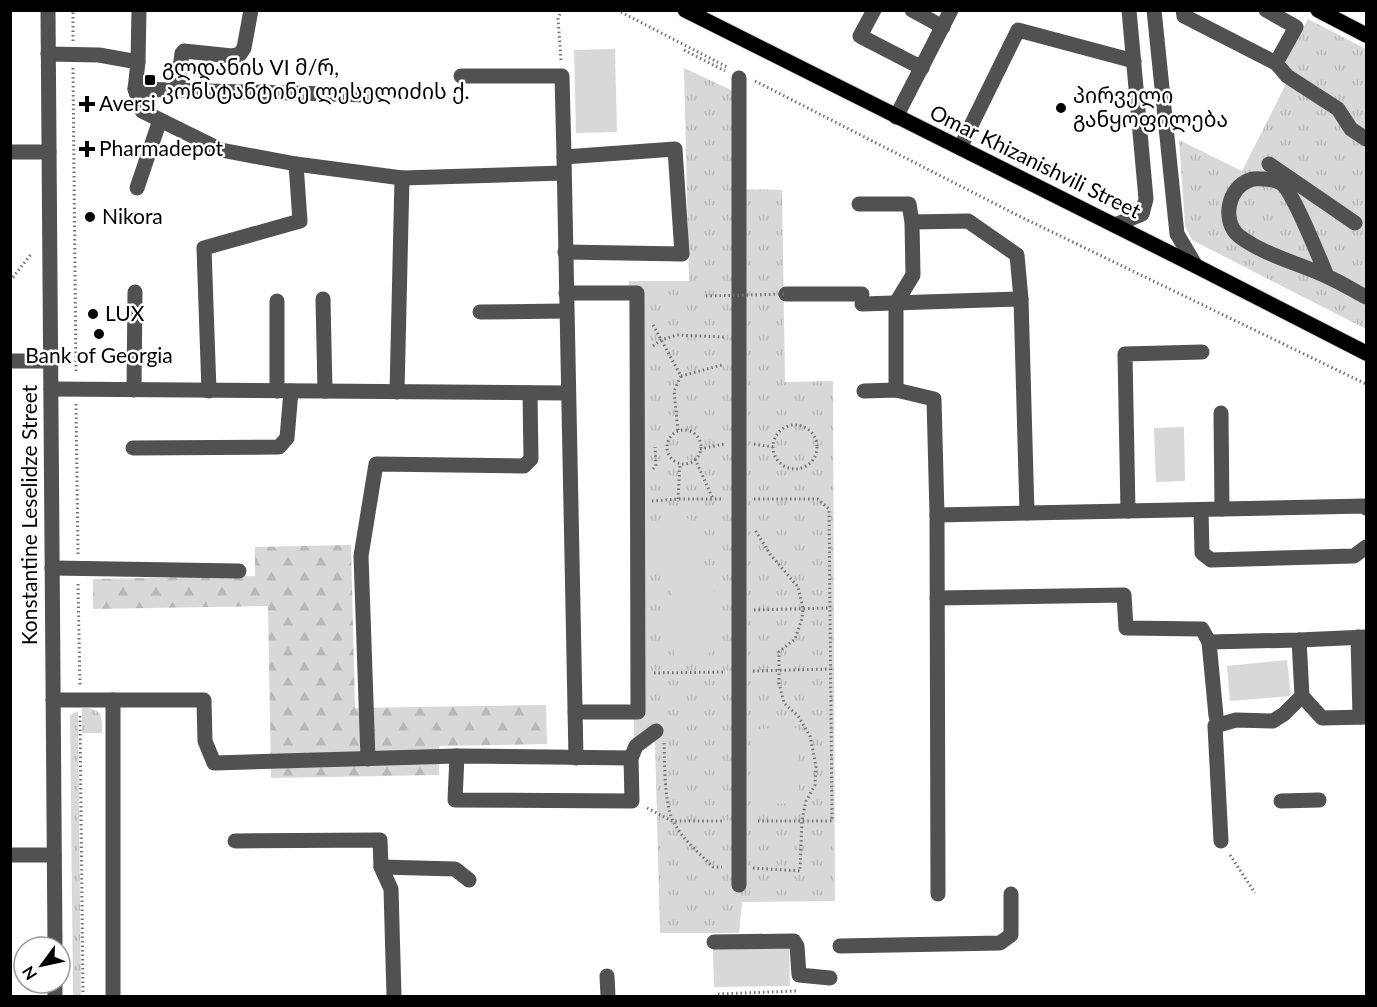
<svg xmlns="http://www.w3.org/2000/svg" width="1377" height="1007" font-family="Lato,'Noto Sans Georgian',sans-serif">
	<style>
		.grass { fill: url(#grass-tufts) }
		.forest { fill: url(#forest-firs) }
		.garden { fill: #d8d8d8 }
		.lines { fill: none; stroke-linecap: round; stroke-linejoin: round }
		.major-casing { stroke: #dbdbdb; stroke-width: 17 }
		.path { stroke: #737373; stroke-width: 3; stroke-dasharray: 1.5 3; stroke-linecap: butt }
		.minor { stroke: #515151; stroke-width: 15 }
		.major { stroke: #000; stroke-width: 15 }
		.path-bridge { stroke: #737373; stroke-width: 3; stroke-dasharray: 1.5 3; stroke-linecap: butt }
		.poi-dot { fill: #000; stroke: #fff; stroke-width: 2 }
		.labels { text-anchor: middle; stroke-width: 5; stroke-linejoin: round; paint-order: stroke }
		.poi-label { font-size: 21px; fill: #000; stroke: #fff; text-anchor: start }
		.street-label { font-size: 21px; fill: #000; stroke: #fff }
	</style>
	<defs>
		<pattern id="grass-tufts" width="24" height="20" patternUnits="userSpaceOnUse" patternTransform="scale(1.5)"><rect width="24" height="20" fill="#d8d8d8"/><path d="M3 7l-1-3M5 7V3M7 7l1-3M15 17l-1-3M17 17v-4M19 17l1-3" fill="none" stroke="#b8b8b8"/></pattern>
		<pattern id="forest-firs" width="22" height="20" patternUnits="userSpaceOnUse" patternTransform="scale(1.5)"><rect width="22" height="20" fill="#d8d8d8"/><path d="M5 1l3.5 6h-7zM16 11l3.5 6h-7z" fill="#b8b8b8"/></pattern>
	</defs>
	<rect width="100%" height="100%" fill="#fff"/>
	<!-- grass -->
	<g class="grass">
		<polygon points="1308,19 1366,49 1366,329 1192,240 1185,226 1179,140 1242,171 1288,80 1279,75"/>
		<polygon points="684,68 744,96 741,189 782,190 785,382 833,381 835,901 742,902 739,933 660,933 655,741 634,741 629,281 689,281"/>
		<path d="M82,708C102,708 102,715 102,733H82Z"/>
		<polygon points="78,711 81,996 73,996 70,715"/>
	</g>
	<!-- forest -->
	<polygon class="forest" points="351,545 355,708 546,705 547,744 439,746 439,775 271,778 268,606 93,609 93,579 255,576 255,547"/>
	<!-- garden -->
	<g class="garden">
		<polygon points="615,49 617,132 576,133 574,50"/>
		<polygon points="1184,427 1185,481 1156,482 1154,428"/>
		<path d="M676,514C692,518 705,529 702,546C701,553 697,559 694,565L713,577L717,630L708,657L703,660H677L674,656L673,629H661L660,607L672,606L671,582C666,578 660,575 656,570C650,564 649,557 648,549C645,529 657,516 676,514Z"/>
		<polygon points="1287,660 1291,696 1230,701 1227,666"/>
		<polygon points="797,728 799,803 754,804 752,729"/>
		<polygon points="789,946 790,986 714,987 713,947"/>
	</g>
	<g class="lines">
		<!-- major casing -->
		<g class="major-casing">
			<g id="major">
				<polyline points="685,10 1196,266 1366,353"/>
				<polyline points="1318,10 1366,35"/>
			</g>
		</g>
		<!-- path -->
		<g class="path">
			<polyline points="617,10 727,67"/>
			<polyline points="73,41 73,10"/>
			<polyline points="684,50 725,71"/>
			<polyline points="561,60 558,18 562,10"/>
			<polyline points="73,68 76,374"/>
			<polyline points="755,81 1019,216 1366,384"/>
			<polyline points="10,281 32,253"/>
			<polyline points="653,325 681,376 674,391 678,431"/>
			<polyline points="653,346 661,340 677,335 725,337"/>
			<polyline points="681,376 722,365"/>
			<polyline points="76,404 78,554"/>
			<circle cx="795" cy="447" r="22"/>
			<circle cx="684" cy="447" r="17"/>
			<polyline points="754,444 773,447"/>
			<polyline points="700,449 724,444"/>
			<polyline points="695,459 713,499"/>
			<polyline points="653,469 656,466 655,447"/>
			<polyline points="678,499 680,463"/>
			<polyline points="754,499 818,499 829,509 832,821 755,821"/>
			<polyline points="652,501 678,499 724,499"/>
			<polyline points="78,584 80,686"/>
			<polyline points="754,610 830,608"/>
			<polyline points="753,671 830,669"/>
			<polyline points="654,673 723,672"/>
			<polyline points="80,716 83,996"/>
			<path d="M664,743C665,765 664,803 673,821C682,839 699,853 713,867H722"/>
			<polyline points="647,808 672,821 724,821"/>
			<polyline points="1230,855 1255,893"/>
			<polyline points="753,868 800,871 802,820 806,801 815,785 816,766 810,736 798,716 784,703 779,683 779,652 795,639 802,619 803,608 798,587 770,554 755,530"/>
			<polyline points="718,994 796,991"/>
		</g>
		<!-- minor -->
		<g class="minor">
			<polyline points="48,10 55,947"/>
			<polyline points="874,10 860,36 922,68"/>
			<polyline points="912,10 943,27"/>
			<polyline points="1154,10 1177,234 1196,266"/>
			<polyline points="1183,10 1184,16 1276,63 1296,27 1266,10"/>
			<polyline points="48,54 99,55 138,62 135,89 142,111 221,150 296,164 402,178 563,173"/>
			<polyline points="138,62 139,10"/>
			<polyline points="1276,63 1287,76 1338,109 1351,129 1366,139"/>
			<polyline points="461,76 562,76 564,157 675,149 682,254 565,252"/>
			<polyline points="739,78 739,885"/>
			<polyline points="135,89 367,95"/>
			<polyline points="177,90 182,53 184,51 232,56 240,54 244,48 251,10"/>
			<polyline points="896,117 951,10"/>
			<polyline points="960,148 1018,30 1134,61"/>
			<polyline points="10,152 49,152"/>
			<polyline points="564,157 576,758"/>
			<polyline points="1269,164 1355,223"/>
			<polyline points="137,188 160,120"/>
			<polyline points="859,204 909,204 912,222 913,275 896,303 896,390"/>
			<polyline points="912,222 968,221 1017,255 1021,299"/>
			<polyline points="1115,225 1142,214 1146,199 1129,10"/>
			<path d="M1327,276C1320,260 1293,191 1281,183C1276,180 1269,179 1263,179C1259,179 1254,178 1250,180C1228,187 1221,221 1239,236C1264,255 1298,263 1326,276C1340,282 1353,290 1366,297"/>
			<polyline points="566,293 637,293 638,712 575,712"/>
			<polyline points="786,294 862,294"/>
			<polyline points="323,299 325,391"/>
			<polyline points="862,304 1021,299 1027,513"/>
			<polyline points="480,312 566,311"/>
			<polyline points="10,361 50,361"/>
			<polyline points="51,389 568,393"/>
			<polyline points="134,390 135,292"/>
			<polyline points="209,391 204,248 300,221 296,164"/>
			<polyline points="277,391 277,301"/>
			<polyline points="864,391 896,390 934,399 937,515 938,894"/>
			<polyline points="397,392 402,178"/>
			<polyline points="1221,413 1222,509"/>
			<polyline points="133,448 279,447 287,438 291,391"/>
			<polyline points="1201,510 1202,553 1211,560 1354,556 1366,547"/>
			<polyline points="1128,511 1125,354 1202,352"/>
			<polyline points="937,515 1366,506 1366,508"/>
			<polyline points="52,568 239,571"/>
			<polyline points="937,598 1124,595 1126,628 1202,629 1209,642 1299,640 1366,637"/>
			<polyline points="1358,637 1360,717"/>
			<polyline points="1209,642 1216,716"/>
			<polyline points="1302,696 1322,718 1366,717"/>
			<polyline points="53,700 204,700 205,741 214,763 457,756 631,758"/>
			<polyline points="113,700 113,996"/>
			<polyline points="457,756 455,800 632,801 631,758 636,746 656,731"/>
			<polyline points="368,759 361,556 376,464 524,466 531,459 530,393"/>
			<polyline points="1281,801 1319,800"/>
			<polyline points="235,841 380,840 381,867 455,869 469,880"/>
			<polyline points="1221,841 1215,726 1236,720 1273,721 1284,714 1302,696 1299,640"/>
			<polyline points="10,855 54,855"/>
			<polyline points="381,867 391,889 394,996"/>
			<polyline points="714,942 794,941 797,946 799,975 830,978"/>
			<polyline points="840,946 1000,943 1011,935 1011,894"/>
			<polyline points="607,976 608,996"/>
			<polyline points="55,983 55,996"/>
		</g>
		<!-- major -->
		<use href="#major" class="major"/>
		<!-- path-bridge -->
		<polyline class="path-bridge" points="706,296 786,294"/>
	</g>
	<!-- markers -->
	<g class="poi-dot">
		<rect x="144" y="74" width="12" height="12" rx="3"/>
		<path d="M84 95h6v6h6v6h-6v6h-6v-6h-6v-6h6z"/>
		<circle cx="1061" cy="108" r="6"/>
		<path d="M84 140h6v6h6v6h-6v6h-6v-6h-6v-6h6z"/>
		<circle cx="90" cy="217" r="6"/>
		<circle cx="93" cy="314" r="6"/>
		<circle cx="99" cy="334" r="6"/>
	</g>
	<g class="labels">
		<!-- poi labels -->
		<g class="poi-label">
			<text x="162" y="75">გლდანის VI მ/რ,<tspan x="162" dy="24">კონსტანტინე ლესელიძის ქ.</tspan></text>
			<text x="1073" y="103">პირველი<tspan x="1073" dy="24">განყოფილება</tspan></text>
			<text x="99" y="111">Aversi</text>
			<text x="99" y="156">Pharmadepot</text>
			<text x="102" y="224">Nikora</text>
			<text x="105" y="321">LUX</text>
			<text x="99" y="363" text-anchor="middle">Bank of Georgia</text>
		</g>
		<!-- street labels -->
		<g class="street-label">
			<text transform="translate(1035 162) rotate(26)" y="7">Omar Khizanishvili Street</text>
			<text transform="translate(30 515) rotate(-90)" y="7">Konstantine Leselidze Street</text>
		</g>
	</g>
	<!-- border -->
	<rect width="1377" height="1007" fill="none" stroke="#000000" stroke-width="24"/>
	<!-- north arrow -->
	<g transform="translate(42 965) rotate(237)"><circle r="28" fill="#ffffff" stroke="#999999" stroke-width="1.5"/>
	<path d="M0-4.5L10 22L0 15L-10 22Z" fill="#000000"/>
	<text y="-9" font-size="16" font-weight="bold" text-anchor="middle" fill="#000000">N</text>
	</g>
</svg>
